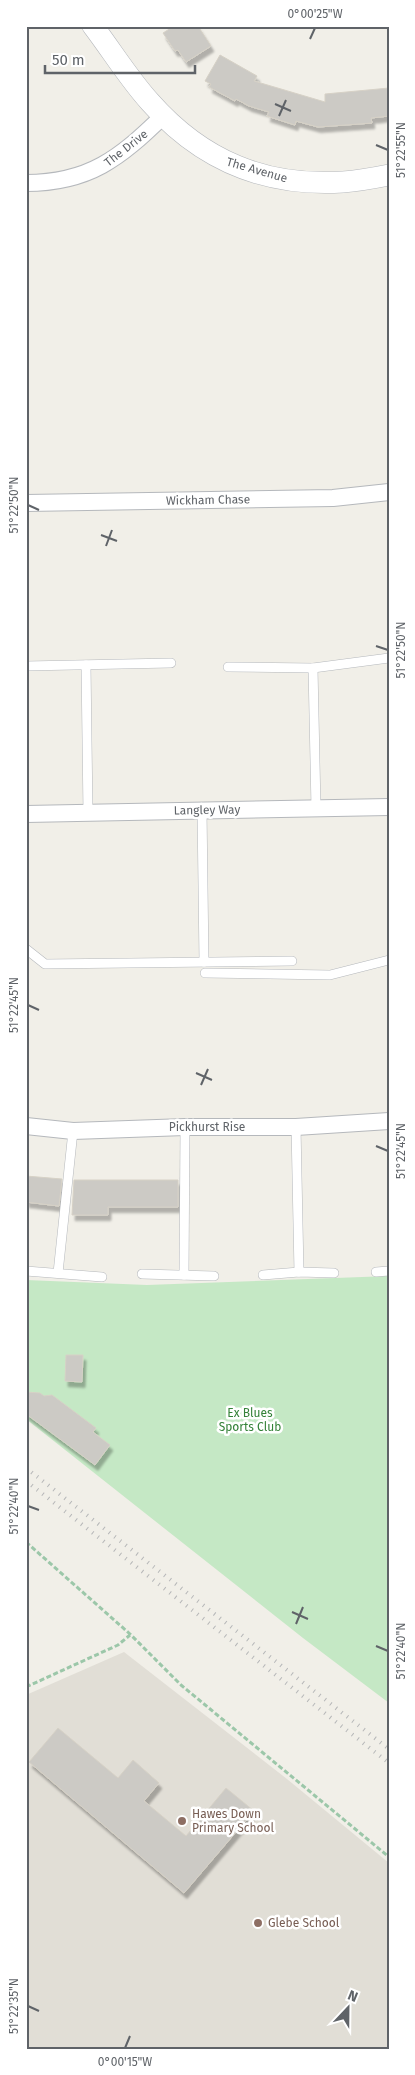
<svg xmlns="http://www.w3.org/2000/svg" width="415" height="2075" font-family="'Fira Sans',sans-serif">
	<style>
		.education { fill: #e1ded6 }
		.green { fill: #c5e8c5 }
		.building { fill: #cccac5; stroke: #d6d1c6; filter: url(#shadow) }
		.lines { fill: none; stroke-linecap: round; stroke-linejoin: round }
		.service-casing { stroke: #b5b8bc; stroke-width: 10 }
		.minor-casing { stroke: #b5b8bc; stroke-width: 18 }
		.tertiary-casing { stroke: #b5b8bc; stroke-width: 22 }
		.path { stroke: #9cc7a9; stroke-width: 3; stroke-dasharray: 5 2.5; stroke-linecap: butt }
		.service { stroke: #fff; stroke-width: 9 }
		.minor { stroke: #fff; stroke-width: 16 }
		.tertiary { stroke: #fff; stroke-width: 21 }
		.rail { stroke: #b6b7b8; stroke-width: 4; stroke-dasharray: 1 6; stroke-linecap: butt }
		.ticks { fill: none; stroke: #5f6368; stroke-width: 2 }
		.education-dot { fill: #8d6e63; stroke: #fff; stroke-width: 2 }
		.labels { text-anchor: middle; stroke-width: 5; stroke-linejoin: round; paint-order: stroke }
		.street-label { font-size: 12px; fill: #5f6368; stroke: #fff }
		.park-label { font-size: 12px; fill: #348238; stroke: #fff }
		.education-label { font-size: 12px; fill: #785e54; stroke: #fff; text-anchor: start }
		.neatline { fill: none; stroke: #5f6368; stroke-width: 2 }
		.ticks-label { font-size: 12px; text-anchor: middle; fill: #5f6368 }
	</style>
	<defs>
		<filter id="shadow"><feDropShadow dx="3" dy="5.5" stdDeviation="1" flood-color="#0004"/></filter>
	</defs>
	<rect width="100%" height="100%" fill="#f1efe8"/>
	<!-- education -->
	<polygon class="education" points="124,1652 287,1779 389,1863 389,2049 26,2049 26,1695"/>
	<!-- green -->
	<polygon class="green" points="389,1276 389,1703 303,1638 26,1419 26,1280 147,1285"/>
	<!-- building -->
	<g class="building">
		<polygon points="174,26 198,26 211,46 186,62 178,50 175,51 163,33"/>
		<polygon points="220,55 257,76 254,81 325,102 325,94 389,88 389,116 371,118 372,123 318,127 296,121 295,125 267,116 269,112 249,106 236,99 235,101 209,87 211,84 205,81"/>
		<polygon points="26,1176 62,1179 59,1206 26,1202"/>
		<polygon points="74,1180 178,1180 178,1207 108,1207 108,1215 72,1215"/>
		<polygon points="66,1355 83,1355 82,1382 65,1381"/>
		<polygon points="26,1392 40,1393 44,1396 52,1395 96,1428 93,1432 110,1445 95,1465 26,1414"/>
		<polygon points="58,1728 118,1778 133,1760 159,1783 144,1801 186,1836 226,1788 254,1811 184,1893 29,1762"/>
	</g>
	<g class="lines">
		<!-- service casing -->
		<g class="service-casing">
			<g id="service">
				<polyline points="86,665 88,813"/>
				<polyline points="26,666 171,663"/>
				<polyline points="228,667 313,668 389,658"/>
				<polyline points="313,668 316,808"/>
				<polyline points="202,810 204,962"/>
				<polyline points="26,949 45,964 292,961"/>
				<polyline points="205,973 330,975 389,960"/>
				<polyline points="296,1127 299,1272"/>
				<polyline points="26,1271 102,1277"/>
				<polyline points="376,1272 389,1271"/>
				<polyline points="58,1273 73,1131"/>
				<polyline points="142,1274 214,1276"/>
				<polyline points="184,1275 185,1127"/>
				<polyline points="263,1275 299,1272 334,1273"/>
			</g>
		</g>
		<!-- minor casing -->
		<g class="minor-casing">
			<g id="minor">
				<path d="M26,183C89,183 120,158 163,116"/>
				<polyline points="26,503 333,498 389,492"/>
				<polyline points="26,814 389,807"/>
				<polyline points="26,1126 73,1131 185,1127 296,1127 389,1121"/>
			</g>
		</g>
		<!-- tertiary casing -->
		<g class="tertiary-casing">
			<path id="tertiary" d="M93,26C112,51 129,79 150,102C202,161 265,187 343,182C358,181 374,178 389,175"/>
		</g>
		<!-- path -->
		<g class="path">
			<polyline points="26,1542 130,1634 181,1685 389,1857"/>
			<polyline points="26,1687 118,1645 130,1635"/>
		</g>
		<!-- service -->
		<use href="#service" class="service"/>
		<!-- minor -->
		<use href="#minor" class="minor"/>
		<!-- tertiary -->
		<use href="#tertiary" class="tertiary"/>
		<!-- rail -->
		<g class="rail">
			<polyline points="26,1468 389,1749"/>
			<polyline points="26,1481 389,1763"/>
		</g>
	</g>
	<!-- ticks -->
	<path class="ticks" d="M310,39L315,28M275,104L291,111M279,116L286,100M376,145L388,150M28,505L39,510M101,535L117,541M106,546L112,530M376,646L388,650M28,1005L39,1010M196,1073L212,1080M201,1085L208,1069M376,1146L388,1151M28,1506L39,1510M292,1612L308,1619M296,1624L303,1607M376,1646L388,1651M28,2006L39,2011M125,2048L130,2036"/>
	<!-- markers -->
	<g class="education-dot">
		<circle cx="182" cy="1821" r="5"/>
		<circle cx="258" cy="1923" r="5"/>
	</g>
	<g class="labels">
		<!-- street labels -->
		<g class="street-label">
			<text transform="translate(126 148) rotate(-38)" y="4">The Drive</text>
			<text transform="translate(257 170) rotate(16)" y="4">The Avenue</text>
			<text transform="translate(208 500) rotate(-1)" y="4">Wickham Chase</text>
			<text transform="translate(207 810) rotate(-1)" y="4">Langley Way</text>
			<text x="207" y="1131">Pickhurst Rise</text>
		</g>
		<!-- park labels -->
		<g class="park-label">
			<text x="250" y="1417">Ex Blues<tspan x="250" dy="14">Sports Club</tspan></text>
		</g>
		<!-- education labels -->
		<g class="education-label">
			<text x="192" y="1818">Hawes Down<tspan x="192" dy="14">Primary School</tspan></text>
			<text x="268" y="1927">Glebe School</text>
		</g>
	</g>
	<!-- border -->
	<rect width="415" height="2075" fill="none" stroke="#ffffff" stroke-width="55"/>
	<!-- north arrow -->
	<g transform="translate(348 2008) rotate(22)" stroke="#ffffff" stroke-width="4" paint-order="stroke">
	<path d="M0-4L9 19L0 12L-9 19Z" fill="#5f6368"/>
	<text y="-8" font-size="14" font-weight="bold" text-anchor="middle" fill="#5f6368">N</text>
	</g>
	<!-- scale -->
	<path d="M45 65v8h150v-8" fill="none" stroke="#5f6368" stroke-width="2.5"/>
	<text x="52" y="65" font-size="15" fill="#5f6368" stroke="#ffffff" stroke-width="4" paint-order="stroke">50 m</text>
	<rect x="28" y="28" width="360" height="2020" class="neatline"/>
	<g class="ticks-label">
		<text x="315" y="18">0°00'25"W</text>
		<text transform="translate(401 150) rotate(-90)" y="4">51°22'55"N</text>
		<text transform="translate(14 505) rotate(-90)" y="4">51°22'50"N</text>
		<text transform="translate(401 650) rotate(-90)" y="4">51°22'50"N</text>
		<text transform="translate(14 1005) rotate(-90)" y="4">51°22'45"N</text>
		<text transform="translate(401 1151) rotate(-90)" y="4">51°22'45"N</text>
		<text transform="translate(14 1506) rotate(-90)" y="4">51°22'40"N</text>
		<text transform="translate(401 1651) rotate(-90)" y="4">51°22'40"N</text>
		<text transform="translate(14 2006) rotate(-90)" y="4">51°22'35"N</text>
		<text x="125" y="2066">0°00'15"W</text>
	</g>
</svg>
